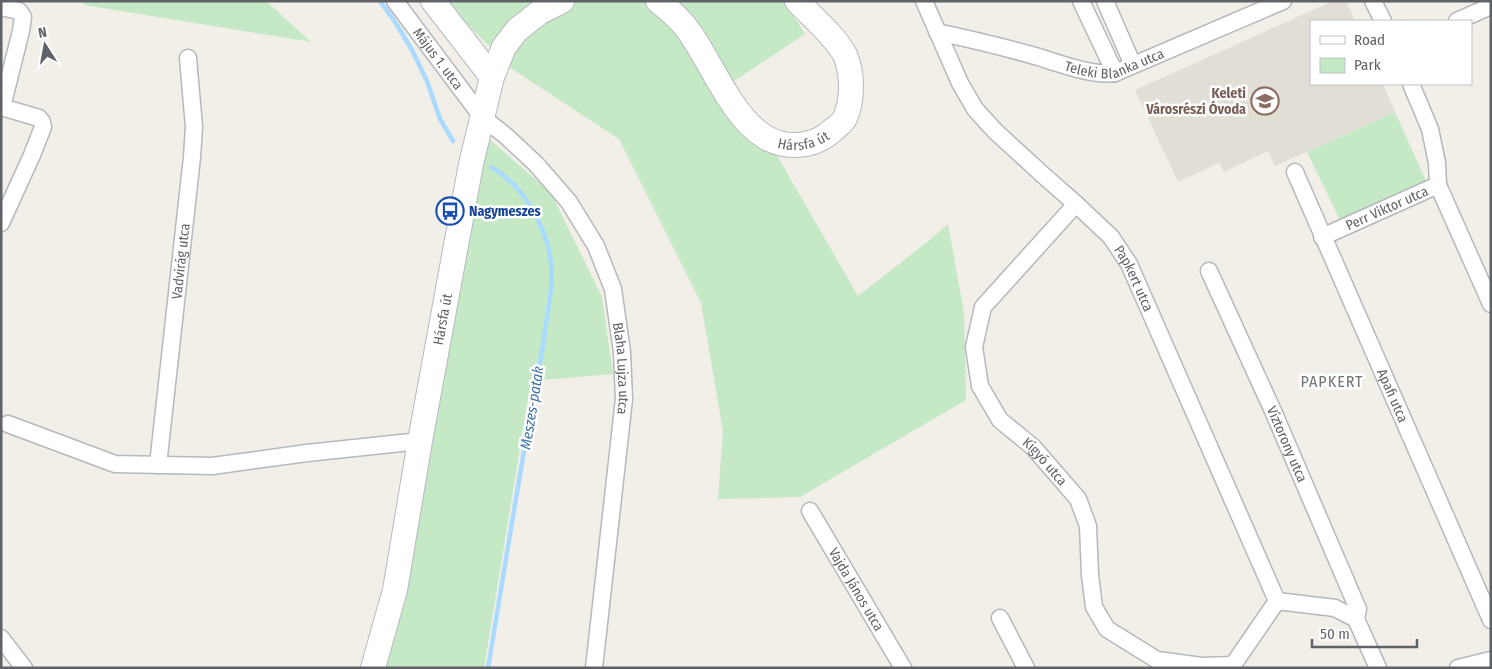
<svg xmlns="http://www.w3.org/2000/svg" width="1492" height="669" font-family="'Fira Sans Condensed',sans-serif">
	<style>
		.education { fill: #e1ded6 }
		.green { fill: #c5e8c5 }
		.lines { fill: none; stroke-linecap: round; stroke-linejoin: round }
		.stream { stroke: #aadaff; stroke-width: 4.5 }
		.street-casing { stroke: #b5b8bc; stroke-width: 19 }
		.secondary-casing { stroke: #b6babf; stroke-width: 26 }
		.street { stroke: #fff; stroke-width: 16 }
		.secondary { stroke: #fff; stroke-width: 24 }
		.labels { text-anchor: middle; stroke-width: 5; stroke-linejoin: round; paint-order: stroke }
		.street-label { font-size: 14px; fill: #5f6368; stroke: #fff }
		.education-label { font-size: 14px; font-weight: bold; fill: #785e54; stroke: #fff; text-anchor: end }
		.transit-label { font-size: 14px; font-weight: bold; fill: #164399; stroke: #fff; text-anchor: start }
		.water-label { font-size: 15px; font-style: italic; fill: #4174aa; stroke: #fff }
		.quarter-label { font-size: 16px; letter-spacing: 1px; fill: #70757a; stroke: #fff }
	</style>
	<rect width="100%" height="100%" fill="#f1efe8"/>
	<!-- education -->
	<polygon class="education" points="1333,1 1346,1 1355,21 1311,21 1311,84 1383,84 1395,112 1275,166 1268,151 1224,172 1219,163 1178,182 1135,90"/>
	<!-- green -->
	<g class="green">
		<polygon points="83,1 266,1 311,42 84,5"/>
		<polygon points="448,1 784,1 805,34 734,81 858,296 932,238 948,224 964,313 966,400 800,497 718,499 723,431 701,303 619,139 512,69 464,21"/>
		<polygon points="1395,112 1426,181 1340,220 1307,152"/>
		<polygon points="487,137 551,193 602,297 613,374 531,381 484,668 374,668"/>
	</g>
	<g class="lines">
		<!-- stream -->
		<g class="stream">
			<polyline points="380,1 395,22 412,50 427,81 440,119 453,141"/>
			<path d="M488,668C502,584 515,501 530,417C536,386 542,355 546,324C549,304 553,284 551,263C547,227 523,185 491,167"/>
		</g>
		<!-- street casing -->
		<g class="street-casing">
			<g id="street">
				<path id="s1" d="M395,1L482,117L506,136L536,164L569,202L596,246L613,289L622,352L624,399L594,668"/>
				<path id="s2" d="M924,1L960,83L975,109L995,131L1043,175L1076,204L1111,237L1129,264L1277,601"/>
				<polyline points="1081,1 1115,73"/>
				<polyline points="1105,1 1133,65"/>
				<polyline points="1373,1 1383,21"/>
				<polyline points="1,7 19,11 23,17 21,31 2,107"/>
				<polyline points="1457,21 1491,6"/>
				<path id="s3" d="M937,32C970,39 1003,47 1035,56C1059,63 1091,76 1115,73L1283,1"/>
				<polyline points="1,107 39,118 42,122 43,127 32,155 1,223"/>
				<path id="s4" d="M1295,172L1491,620"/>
				<polyline points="1438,185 1491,304"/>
				<path id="s5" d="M1076,204L983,307L974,347L980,386L1000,420L1033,447L1078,499L1088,526L1090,575L1094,607L1107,629L1157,660L1202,666L1233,665"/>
				<path id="s6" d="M1322,237L1438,185L1437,163L1430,129L1411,84"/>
				<path id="s7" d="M1209,271L1273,411L1358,609L1356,619"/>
				<polyline points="8,424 115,464 212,466 307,453 420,441"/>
				<path id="s8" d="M158,465L192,157L194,127L188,58"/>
				<path id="s9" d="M810,511L903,668"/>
				<polyline points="1000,618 1026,668"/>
				<polyline points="1,638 24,668"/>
				<polyline points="1234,668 1233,665 1277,601 1335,608 1356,619 1378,668"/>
				<polyline points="1458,668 1491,660"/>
			</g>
		</g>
		<!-- secondary casing -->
		<g class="secondary-casing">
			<g id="secondary">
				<polyline points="433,1 492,77"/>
				<path id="s10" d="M658,1C670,11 682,20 690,33C712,64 732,117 765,137C787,150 816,147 834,129C838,126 843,122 845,118C853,100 853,73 845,55C836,37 811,16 797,1"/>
				<path id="s11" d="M373,668L395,590L420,441L471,164L492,77L504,47L517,30L540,12L562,1"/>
			</g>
		</g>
		<!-- street -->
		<use href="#street" class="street"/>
		<!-- secondary -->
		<use href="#secondary" class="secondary"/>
	</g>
	<!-- icons -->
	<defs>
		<g id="school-ring" transform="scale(1.4375)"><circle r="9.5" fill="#fff" stroke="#8d6e63" stroke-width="1.5"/><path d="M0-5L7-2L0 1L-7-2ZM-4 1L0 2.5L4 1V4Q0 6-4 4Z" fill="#8d6e63"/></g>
		<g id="bus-ring" transform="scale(1.4375)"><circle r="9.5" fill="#fff" stroke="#1a4fb4" stroke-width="1.5"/><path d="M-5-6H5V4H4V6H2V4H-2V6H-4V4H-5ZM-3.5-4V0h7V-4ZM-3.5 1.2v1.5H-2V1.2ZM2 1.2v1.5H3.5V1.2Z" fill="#1a4fb4"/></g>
	</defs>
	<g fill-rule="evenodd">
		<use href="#school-ring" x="1265" y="101"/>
		<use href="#bus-ring" x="450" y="211"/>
	</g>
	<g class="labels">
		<!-- street labels -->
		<g class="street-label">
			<text dy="5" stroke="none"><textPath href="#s3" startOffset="184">Teleki Blanka utca</textPath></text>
			<text dy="5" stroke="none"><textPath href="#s1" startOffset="72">Május 1. utca</textPath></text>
			<text dy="5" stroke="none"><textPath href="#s10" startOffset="215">Hársfa út</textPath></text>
			<text dy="5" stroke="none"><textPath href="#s6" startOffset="71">Perr Viktor utca</textPath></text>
			<text dy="5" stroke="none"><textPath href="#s8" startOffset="205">Vadvirág utca</textPath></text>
			<text dy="5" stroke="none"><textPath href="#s2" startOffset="354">Papkert utca</textPath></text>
			<text dy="5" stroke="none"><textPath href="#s11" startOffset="356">Hársfa út</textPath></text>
			<text dy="5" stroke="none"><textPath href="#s1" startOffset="445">Blaha Lujza utca</textPath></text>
			<text dy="5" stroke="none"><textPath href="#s4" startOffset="244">Apafi utca</textPath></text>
			<text dy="5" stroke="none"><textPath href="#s7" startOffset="190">Víztorony utca</textPath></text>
			<text dy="5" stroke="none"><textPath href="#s5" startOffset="320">Kígyó utca</textPath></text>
			<text dy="5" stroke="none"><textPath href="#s9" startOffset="91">Vajda János utca</textPath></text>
		</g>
		<!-- education labels -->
		<g class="education-label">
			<text x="1246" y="98">Keleti<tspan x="1246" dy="16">Városrészi Óvoda</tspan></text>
		</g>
		<!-- transit labels -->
		<g class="transit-label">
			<text x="469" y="216">Nagymeszes</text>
		</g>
		<!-- water labels -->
		<g class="water-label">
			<text transform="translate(532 408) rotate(-81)" y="5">Meszes-patak</text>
		</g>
		<!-- quarter labels -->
		<g class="quarter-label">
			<text x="1332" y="387">PAPKERT</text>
		</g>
	</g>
	<!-- border -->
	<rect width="1492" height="669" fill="none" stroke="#5f6368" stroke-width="5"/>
	<!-- legend -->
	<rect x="1310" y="20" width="162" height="65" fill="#ffffff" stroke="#bfc1c3"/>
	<rect x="1320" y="36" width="25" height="8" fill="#ffffff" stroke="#bfc1c3"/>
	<text x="1354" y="45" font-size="15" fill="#5f6368">Road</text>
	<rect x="1320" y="58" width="25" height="15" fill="#c5e8c5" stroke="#bfc1c3"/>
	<text x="1354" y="70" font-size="15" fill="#5f6368">Park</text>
	<!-- north arrow -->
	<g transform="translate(45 45) rotate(349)" stroke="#ffffff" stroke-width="4" paint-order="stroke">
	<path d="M0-4L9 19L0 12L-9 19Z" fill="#5f6368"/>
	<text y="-8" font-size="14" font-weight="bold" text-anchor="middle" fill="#5f6368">N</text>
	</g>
	<!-- scale -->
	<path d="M1312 639v8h105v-8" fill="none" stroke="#5f6368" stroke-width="2.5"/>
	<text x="1320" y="639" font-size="15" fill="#5f6368" stroke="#ffffff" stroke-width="4" paint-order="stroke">50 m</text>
</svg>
